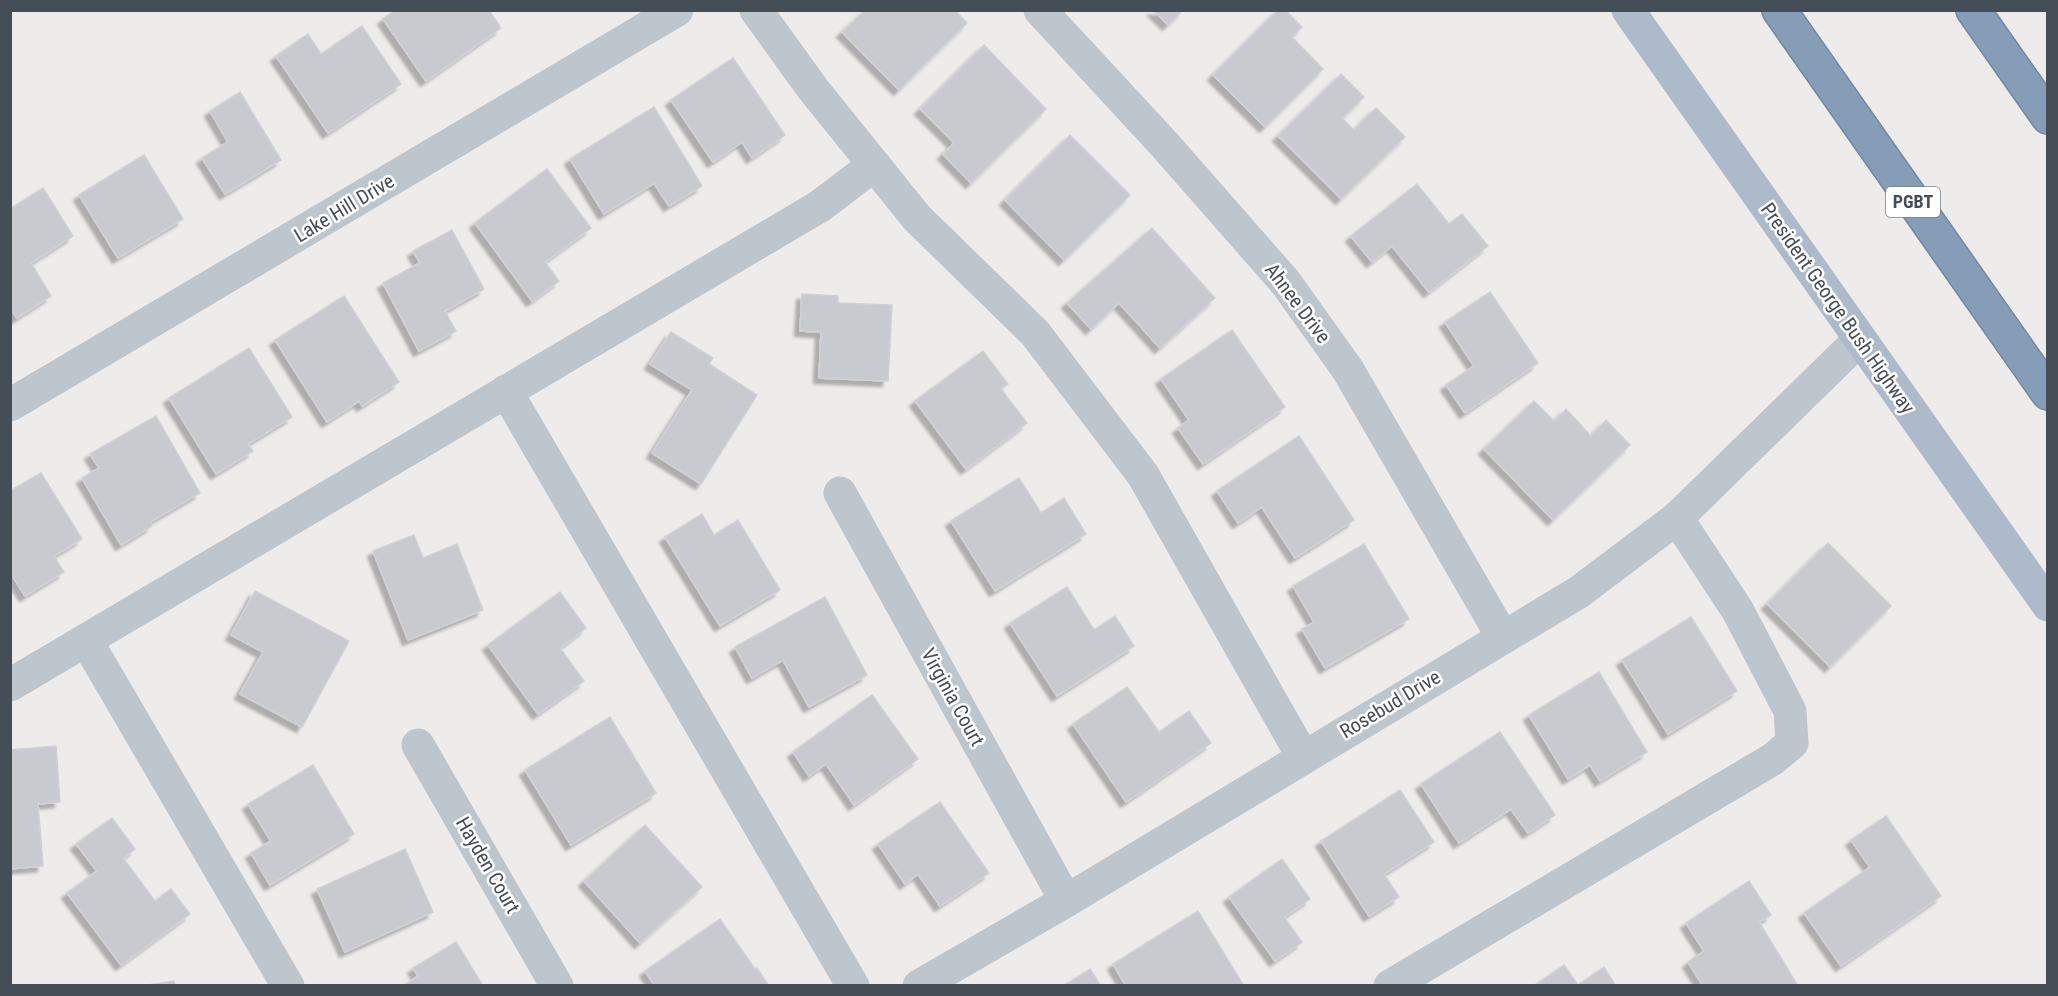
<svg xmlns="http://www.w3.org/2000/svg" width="2058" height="996" font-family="'Roboto Condensed',sans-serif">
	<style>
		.building { fill: #c8cad0; stroke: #cfd1d7; stroke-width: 1.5; filter: url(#shadow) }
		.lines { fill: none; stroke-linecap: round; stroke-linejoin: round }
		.highway-casing { stroke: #7188a3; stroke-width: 36 }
		.minor { stroke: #bdc5cd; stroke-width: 33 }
		.major { stroke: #acbac9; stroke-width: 33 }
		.highway { stroke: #869db7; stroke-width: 33 }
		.labels { text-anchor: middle; stroke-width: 5; stroke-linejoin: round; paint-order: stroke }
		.shield { fill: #fff; stroke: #7d8389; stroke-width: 1.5 }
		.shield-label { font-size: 18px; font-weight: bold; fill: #454e57 }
		.street-label { font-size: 20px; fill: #454e57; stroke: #fff }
	</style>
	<defs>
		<filter id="shadow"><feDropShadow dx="-5.5" dy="5.5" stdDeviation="1.5" flood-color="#0004"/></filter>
	</defs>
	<rect width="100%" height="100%" fill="#eeebeb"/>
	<!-- building -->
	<g class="building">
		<polygon points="396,10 489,10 501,28 426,81 383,19"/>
		<polygon points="865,10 955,10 967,23 899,90 842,32"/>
		<polygon points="1153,10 1183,10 1168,25"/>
		<polygon points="1278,10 1285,10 1302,27 1292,37 1323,69 1265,127 1213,75"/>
		<polygon points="362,26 401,84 328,133 276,56 308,34 321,54"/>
		<polygon points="984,45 1046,109 971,183 943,154 954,143 920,109"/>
		<polygon points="733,58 785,135 752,158 742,142 713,162 671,100"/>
		<polygon points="1341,74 1364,97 1342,118 1354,130 1376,108 1405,137 1341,199 1278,136"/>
		<polygon points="240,92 281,160 225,194 202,158 228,142 210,111"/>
		<polygon points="654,107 702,186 669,206 654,183 604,214 570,159"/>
		<polygon points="1070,135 1130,195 1064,260 1005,200"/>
		<polygon points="144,155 183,219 118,258 79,195"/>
		<polygon points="547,169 591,228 545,262 559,281 532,301 475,223"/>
		<polygon points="1417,184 1449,224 1462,214 1488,246 1429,292 1392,246 1372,262 1351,236"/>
		<polygon points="43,188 73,236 31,263 51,296 17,318 10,308 10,209"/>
		<polygon points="1152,228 1215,298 1160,348 1119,303 1091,329 1067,303"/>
		<polygon points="452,230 484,289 445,311 456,331 419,351 383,283 420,263 413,251"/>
		<polygon points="1490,292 1538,363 1465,413 1446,385 1474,366 1445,322"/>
		<polygon points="802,294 838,296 838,303 892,305 888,381 819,378 821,332 800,331"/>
		<polygon points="344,296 399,382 362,406 359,401 327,422 275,340"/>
		<polygon points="1232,330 1285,407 1203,464 1178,428 1189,420 1161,379"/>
		<polygon points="671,332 713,358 709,364 757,395 701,484 652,453 692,390 650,364"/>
		<polygon points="249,348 292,417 248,444 253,451 216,474 169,398"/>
		<polygon points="983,351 1008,384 1001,389 1027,423 966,469 915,401"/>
		<polygon points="1534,401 1554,421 1566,409 1591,436 1606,420 1630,445 1553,520 1484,449"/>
		<polygon points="156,416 200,493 150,522 152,526 121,545 82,478 99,468 90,454"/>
		<polygon points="1299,436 1354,520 1295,558 1262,507 1238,523 1217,491"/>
		<polygon points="41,473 82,539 54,556 64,572 25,596 10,572 10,491"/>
		<polygon points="1019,478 1041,513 1064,498 1086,534 995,591 951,521"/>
		<polygon points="702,514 714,535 738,520 780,590 720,626 665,537"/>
		<polygon points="414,535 423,558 457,544 483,610 408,640 373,551"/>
		<polygon points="1828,543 1891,606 1830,667 1767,604"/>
		<polygon points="1364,544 1409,619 1325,668 1302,629 1314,622 1293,586"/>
		<polygon points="1067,587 1094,630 1115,616 1134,646 1057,696 1010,623"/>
		<polygon points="255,591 349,641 302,727 240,694 263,652 231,635"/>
		<polygon points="560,592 586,628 560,648 584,681 538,714 488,645"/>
		<polygon points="825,597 867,675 809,707 783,660 752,678 735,647"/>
		<polygon points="1691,617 1737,691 1668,734 1622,660"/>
		<polygon points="1599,672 1647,752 1600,781 1590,765 1568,779 1529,715"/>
		<polygon points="1127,687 1159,732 1189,711 1211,743 1126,802 1073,724"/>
		<polygon points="872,695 918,759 854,805 826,764 809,776 793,752"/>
		<polygon points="610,717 656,793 571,845 525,770"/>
		<polygon points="1500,732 1555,815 1528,833 1511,809 1459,843 1421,784"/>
		<polygon points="56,746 60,802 38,804 43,866 10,869 10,750"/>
		<polygon points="313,765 354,834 270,885 251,853 271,841 248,804"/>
		<polygon points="1400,790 1434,842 1384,874 1399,897 1369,916 1321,841"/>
		<polygon points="940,802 989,873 940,906 918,874 905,884 878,844"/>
		<polygon points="1886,816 1941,896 1841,966 1804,913 1870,867 1851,840"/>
		<polygon points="112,818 135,849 123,858 155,901 171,889 190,914 121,965 67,893 97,871 76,844"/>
		<polygon points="645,825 702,887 640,943 584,881"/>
		<polygon points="405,849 433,912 345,952 317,889"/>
		<polygon points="1282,859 1310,899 1284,917 1302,942 1275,961 1229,897"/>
		<polygon points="1749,881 1771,915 1759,922 1798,986 1703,986 1688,962 1704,951 1686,923"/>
		<polygon points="1198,911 1244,986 1126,986 1113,964"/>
		<polygon points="720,919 755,969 757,968 769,986 655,986 645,971"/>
		<polygon points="456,942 483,986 403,986 418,976 413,968"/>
		<polygon points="1564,965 1578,985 1604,967 1616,986 1534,986"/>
		<polygon points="1090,969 1101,986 1063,986"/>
		<polygon points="174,981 175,986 141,986"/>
	</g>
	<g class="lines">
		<!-- highway casing -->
		<g class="highway-casing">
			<g id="highway">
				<polyline points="1779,10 2048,393"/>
				<polyline points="1973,10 2048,117"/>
			</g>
		</g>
		<!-- minor -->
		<g class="minor">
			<polyline points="756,10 813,89 917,218 1035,333 1143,475 1303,757"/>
			<polyline points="1040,10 1164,144 1286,283 1348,370 1502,636"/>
			<polyline points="506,391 853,986"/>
			<polyline points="10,405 677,10"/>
			<polyline points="840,493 1066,901"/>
			<polyline points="86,640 288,986"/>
			<polyline points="10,685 820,206 874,165"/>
			<polyline points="418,745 557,986"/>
			<polyline points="919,986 1066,901 1579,592 1677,518 1860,339"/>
			<polyline points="1390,986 1773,759 1792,743 1790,711 1738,611 1677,518"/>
		</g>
		<!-- major -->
		<polyline class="major" points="1628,10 2048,605"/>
		<!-- highway -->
		<use href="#highway" class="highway"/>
	</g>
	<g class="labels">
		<!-- shield labels -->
		<rect class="shield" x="1886" y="187" width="54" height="30" rx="4.5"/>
		<g class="shield-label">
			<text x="1913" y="208">PGBT</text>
		</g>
		<!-- street labels -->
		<g class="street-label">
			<text transform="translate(344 208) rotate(-31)" y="7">Lake Hill Drive</text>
			<text transform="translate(1298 303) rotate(53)" y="7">Ahnee Drive</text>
			<text transform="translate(1838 308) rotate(55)" y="7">President George Bush Highway</text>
			<text transform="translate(953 697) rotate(61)" y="7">Virginia Court</text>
			<text transform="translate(1390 704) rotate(-31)" y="7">Rosebud Drive</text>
			<text transform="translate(488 865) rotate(60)" y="7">Hayden Court</text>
		</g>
	</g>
	<!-- border -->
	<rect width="2058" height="996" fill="none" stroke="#454e57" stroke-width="24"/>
</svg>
